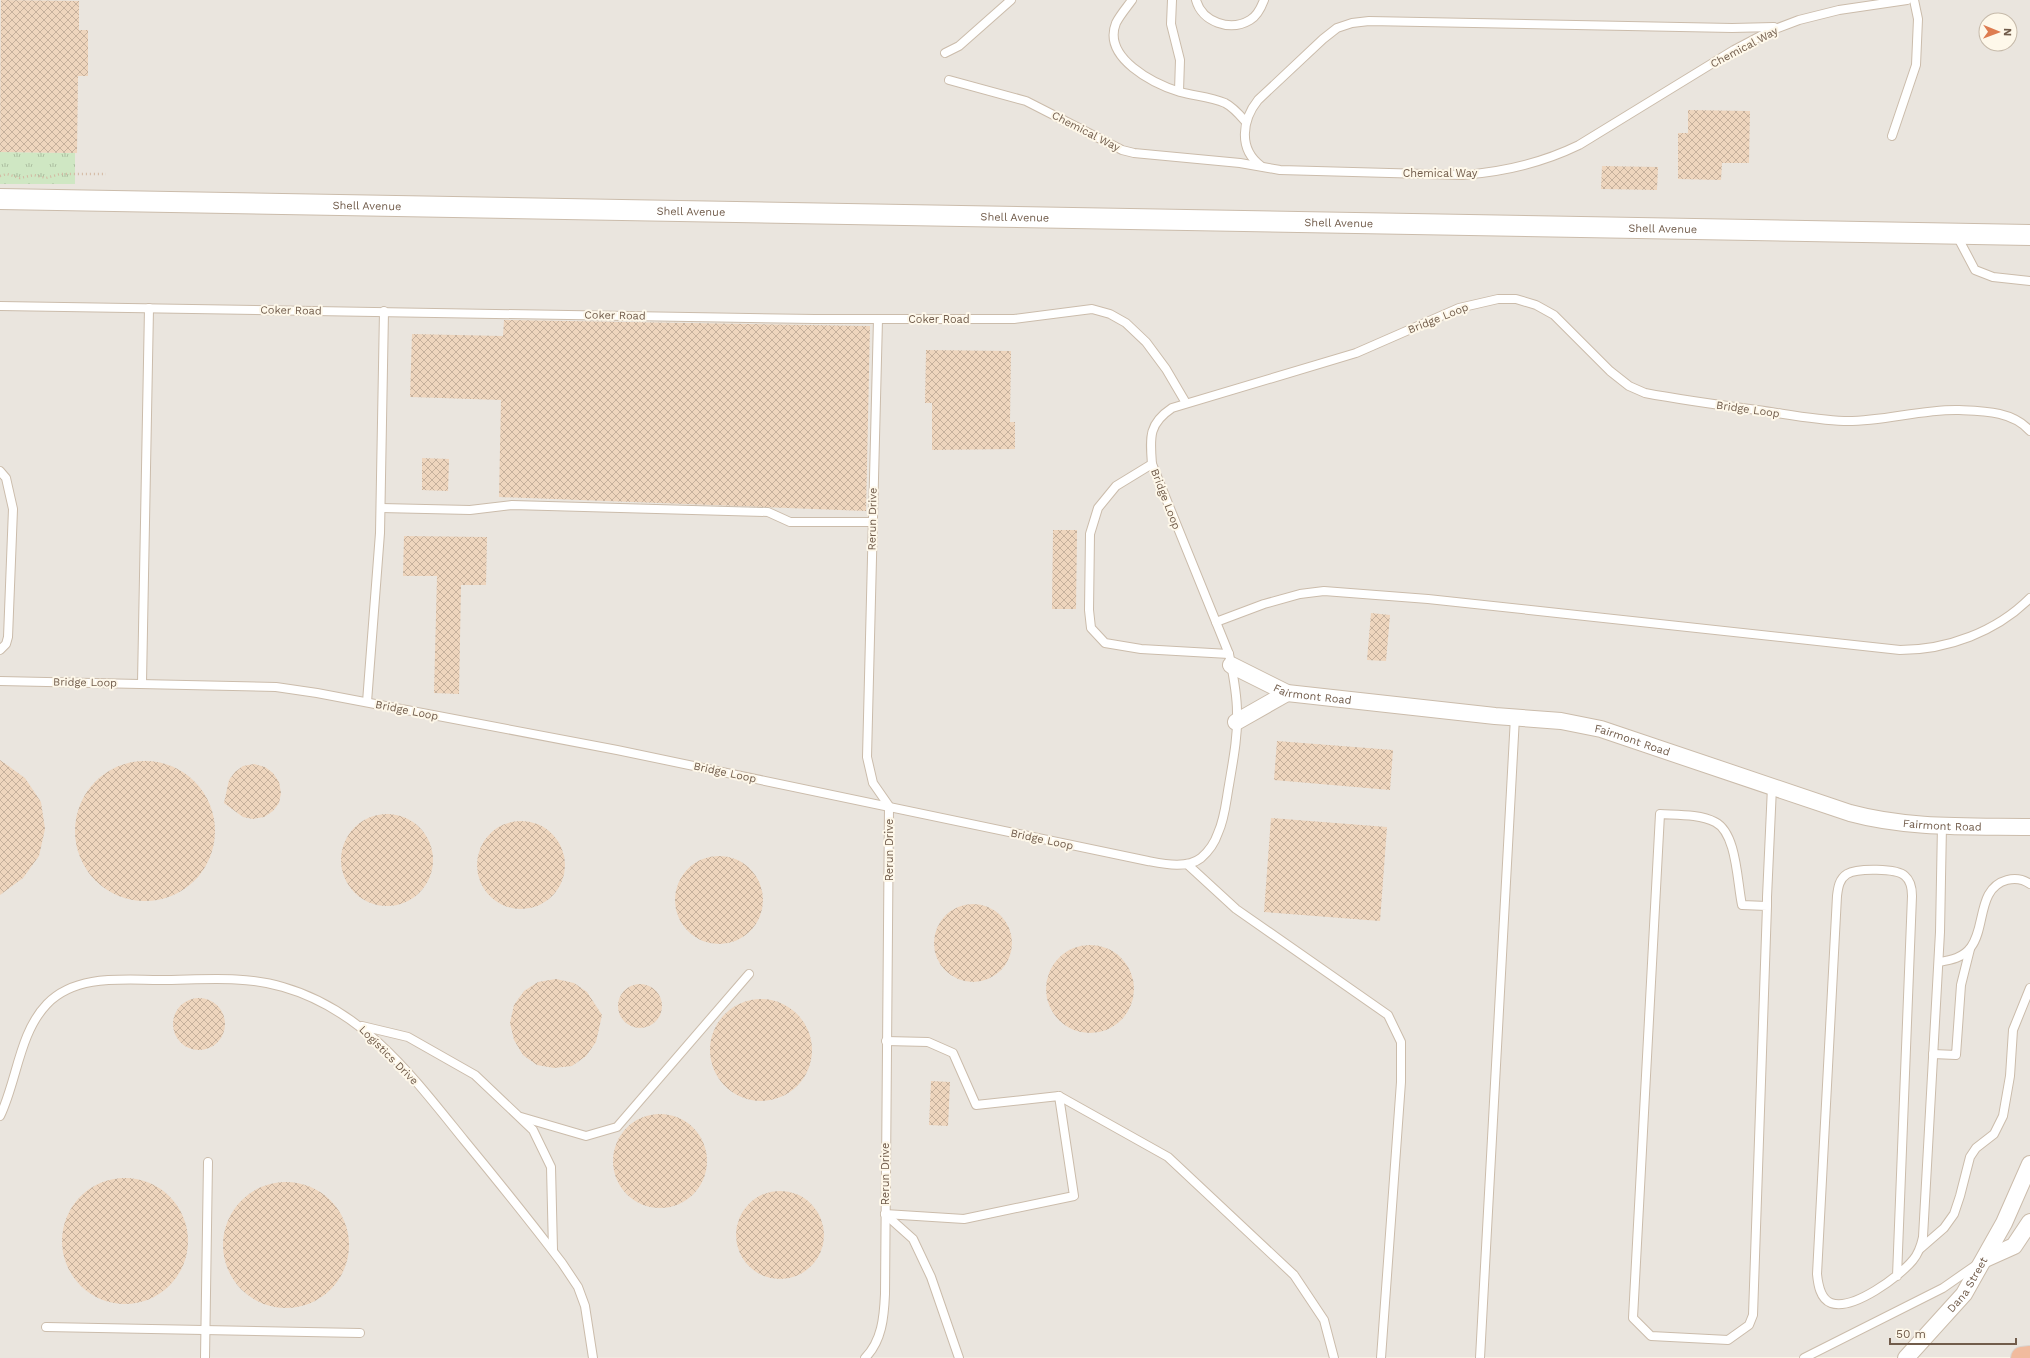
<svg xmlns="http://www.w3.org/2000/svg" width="2030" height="1358" font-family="'Work Sans',sans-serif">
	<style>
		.industrial { fill: #eae5de; fill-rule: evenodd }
		.grass { fill: url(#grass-tufts) }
		.building { fill: url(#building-cross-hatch) }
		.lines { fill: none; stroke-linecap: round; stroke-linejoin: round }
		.service-casing { stroke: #cbbcab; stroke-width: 10 }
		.minor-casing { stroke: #cbbcab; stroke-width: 18 }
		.tertiary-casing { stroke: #cbbcab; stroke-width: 22 }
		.motorway-casing { stroke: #dad5d0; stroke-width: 24 }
		.path { stroke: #d3b8a1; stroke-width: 2.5; stroke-dasharray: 1 3; stroke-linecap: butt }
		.service { stroke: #fff; stroke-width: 8 }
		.minor { stroke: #fff; stroke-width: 16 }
		.tertiary { stroke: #fff; stroke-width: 20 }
		.motorway { stroke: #f1bb9e; stroke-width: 22 }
		.labels { text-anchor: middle; stroke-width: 4; stroke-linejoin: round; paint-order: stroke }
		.street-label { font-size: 11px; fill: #715c4b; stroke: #fef8ea }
	</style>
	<defs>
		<pattern id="grass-tufts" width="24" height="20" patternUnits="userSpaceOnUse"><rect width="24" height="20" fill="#cfe7c3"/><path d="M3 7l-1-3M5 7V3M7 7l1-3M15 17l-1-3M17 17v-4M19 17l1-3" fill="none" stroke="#acbea0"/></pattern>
		<pattern id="building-cross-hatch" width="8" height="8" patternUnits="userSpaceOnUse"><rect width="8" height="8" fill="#eed5bd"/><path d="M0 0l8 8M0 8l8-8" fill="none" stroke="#c5b09c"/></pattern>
	</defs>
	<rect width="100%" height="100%" fill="#fbf4e4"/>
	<!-- industrial -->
	<path class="industrial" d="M0,0H2030V1357L0,1358ZM1986,20H2010V44H1986Z"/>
	<!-- grass -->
	<polygon class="grass" points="0,152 75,153 75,184 0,184"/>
	<!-- building -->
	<g class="building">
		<polygon points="1,0 79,1 79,30 88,30 88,76 78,76 77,153 0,152"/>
		<polygon points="1688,110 1750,111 1749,163 1722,163 1721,180 1678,179 1678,133 1688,133"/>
		<polygon points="1602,166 1658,167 1657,190 1601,189"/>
		<polygon points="504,320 870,326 866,511 499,497 501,400 410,397 412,334 503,336"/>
		<polygon points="926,350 1011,351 1010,422 1015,422 1015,449 932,450 932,403 925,403"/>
		<polygon points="422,458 449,459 448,491 422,490"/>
		<polygon points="1053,530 1077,530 1076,609 1052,609"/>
		<polygon points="404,536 487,537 486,585 461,585 459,694 434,693 437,576 403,576"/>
		<polygon points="1371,613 1390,615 1386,661 1367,660"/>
		<polygon points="1277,741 1393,750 1390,790 1274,780"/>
		<polygon points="0,760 25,778 41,802 45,829 39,856 23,878 0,895"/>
		<circle cx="145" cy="831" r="70"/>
		<polygon points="254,764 265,767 273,773 279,782 281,793 279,803 273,811 264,817 253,819 243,817 224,803 229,780 235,772 243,766"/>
		<circle cx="387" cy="860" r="46"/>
		<polygon points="1271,818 1387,827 1380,921 1264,912"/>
		<circle cx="521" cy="865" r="44"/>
		<circle cx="719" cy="900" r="44"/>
		<circle cx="973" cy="943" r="39"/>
		<circle cx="1090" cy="989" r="44"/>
		<polygon points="556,979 574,983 587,992 602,1015 596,1042 586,1056 572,1066 554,1068 537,1065 523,1055 514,1040 510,1023 514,1005 524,991 538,982"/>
		<circle cx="640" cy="1006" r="22"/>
		<circle cx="199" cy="1024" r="26"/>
		<circle cx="761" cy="1050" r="51"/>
		<polygon points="931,1081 950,1082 948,1126 929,1125"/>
		<circle cx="660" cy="1161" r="47"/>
		<circle cx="125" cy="1241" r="63"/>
		<circle cx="286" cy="1245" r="63"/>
		<circle cx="780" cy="1235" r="44"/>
	</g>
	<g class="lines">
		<!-- service casing -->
		<g class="service-casing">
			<g id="service">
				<path d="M1132,0C1127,7 1120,15 1116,23C1102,58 1154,84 1180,92C1195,96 1211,97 1225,103C1233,107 1239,114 1245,121"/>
				<polyline points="1172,0 1171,24 1180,60 1179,91"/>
				<path d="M1196,0C1202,22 1230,32 1250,20C1257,16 1261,8 1264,0"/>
				<polyline points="945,53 959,46 1011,0"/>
				<path d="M949,80L1026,101L1122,150L1134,153L1240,163L1280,170L1462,175C1504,172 1542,163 1579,145L1734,50L1770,31L1799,20L1839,10L1907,0"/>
				<polyline points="1892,136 1916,65 1918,19 1914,0"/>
				<path d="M1261,166C1238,149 1242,120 1258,100L1323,39L1337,28L1352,23L1369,21L1732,28L1774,27"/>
				<polyline points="1956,234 1975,270 1993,277 2030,281"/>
				<polyline points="0,306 815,319 1014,319 1092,309 1110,314 1126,323 1146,342 1166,369 1186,403"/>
				<polyline points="1152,464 1116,486 1098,508 1090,534 1089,610 1091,628 1105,643 1141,649 1229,654"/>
				<polyline points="0,471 6,478 13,509 8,637 6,644 0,650"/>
				<polyline points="381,508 470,510 512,505 768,512 790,522 872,522"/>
				<path d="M1216,622L1264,604L1300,594L1324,591L1428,599L1900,650C1947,650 1996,632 2030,598"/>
				<path d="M0,681L276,687L317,693L617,750L1148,861C1164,864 1187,869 1201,858C1209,851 1215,842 1218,833C1225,818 1226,801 1229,785C1233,761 1238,736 1237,712C1237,692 1233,674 1229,654L1152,464C1150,438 1148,424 1172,408L1356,353L1459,308L1498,299H1516L1536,305L1554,315L1610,371L1629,386L1645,393C1682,400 1719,405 1757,410C1786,414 1815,420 1844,421C1883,422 1920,409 1959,410C1983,411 2013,411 2030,431"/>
				<polyline points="142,683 149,308"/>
				<polyline points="367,702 380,533 384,311"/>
				<polyline points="1187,864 1236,909 1388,1015 1401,1042 1401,1082 1381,1358"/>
				<path d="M1767,906L1742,905C1737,882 1737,833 1715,822C1700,814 1677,815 1660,814L1633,1318L1651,1336L1728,1340L1749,1325L1753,1315L1767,906V897L1772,787"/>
				<path d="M1939,962C1951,960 1963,958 1971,947C1986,927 1977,888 2007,880C2015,878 2023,879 2030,884"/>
				<polyline points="362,1026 408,1037 475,1075 533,1130 551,1167 553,1250"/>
				<polyline points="1933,1054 1956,1055 1961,985 1970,949"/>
				<polyline points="1059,1096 1168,1157 1294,1275 1324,1320 1334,1358"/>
				<path d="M0,1116C17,1081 19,1033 47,1004C76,974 123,980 160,980C200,980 244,975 283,987C364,1010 413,1077 464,1140C497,1180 530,1221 562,1263L578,1287L585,1306L593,1358"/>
				<polyline points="521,1117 586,1136 617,1127 749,974"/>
				<polyline points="885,1214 964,1219 1074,1196 1059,1096 976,1105 953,1053 928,1042 886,1041"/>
				<polyline points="885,1214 913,1239 931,1277 959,1358"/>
				<polyline points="1921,1248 1944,1228 1954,1214 1960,1196 1970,1157 1976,1148 1994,1134 2003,1116 2010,1076 2013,1030 2030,988"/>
				<path d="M1897,1276L1912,896C1912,889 1911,881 1905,876C1897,868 1857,868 1847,874C1839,879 1838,888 1837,896L1817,1274C1818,1284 1820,1299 1831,1303C1853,1311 1900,1276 1913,1260C1919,1253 1921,1246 1923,1237L1940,932L1942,825"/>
				<polyline points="46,1327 360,1333"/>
				<polyline points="205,1358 208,1162"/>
				<path d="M865,1358C882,1341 884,1317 885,1294L889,806L873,783L867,757L878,319"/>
				<polyline points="1480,1358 1515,717"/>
				<polyline points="1804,1358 1943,1288 1976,1265"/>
			</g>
		</g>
		<!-- minor casing -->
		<g class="minor-casing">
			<g id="minor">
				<path id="s1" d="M1231,665L1287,693L1495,716L1561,721L1601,729L1850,813C1909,829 1969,826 2030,827"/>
				<polyline points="1236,722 1287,693"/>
				<polyline points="1985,1259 2014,1246 2030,1222"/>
				<path id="s2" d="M1906,1358L1964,1294L2004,1223L2030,1164"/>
			</g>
		</g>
		<!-- tertiary casing -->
		<g class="tertiary-casing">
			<g id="tertiary">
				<path id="s3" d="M0,199L2030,235"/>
			</g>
		</g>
		<!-- motorway casing -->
		<g class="motorway-casing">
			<polyline id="motorway" points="2022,1358 2030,1357"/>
		</g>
		<!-- path -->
		<polyline class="path" points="0,176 7,174 20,178 34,175 46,178 60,174 106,174"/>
		<!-- service -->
		<use href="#service" class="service"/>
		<!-- minor -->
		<use href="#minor" class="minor"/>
		<!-- tertiary -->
		<use href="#tertiary" class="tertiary"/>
		<!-- motorway -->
		<use href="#motorway" class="motorway"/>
	</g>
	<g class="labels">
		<!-- street labels -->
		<g class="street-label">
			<text transform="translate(1744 47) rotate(-28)" y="4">Chemical Way</text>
			<text transform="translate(1086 131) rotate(27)" y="4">Chemical Way</text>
			<text x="1440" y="177">Chemical Way</text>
			<text dy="4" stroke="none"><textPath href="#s3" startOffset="367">Shell Avenue</textPath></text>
			<text dy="4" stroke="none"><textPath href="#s3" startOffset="691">Shell Avenue</textPath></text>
			<text dy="4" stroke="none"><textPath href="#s3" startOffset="1015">Shell Avenue</textPath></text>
			<text dy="4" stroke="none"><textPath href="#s3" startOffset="1339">Shell Avenue</textPath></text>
			<text dy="4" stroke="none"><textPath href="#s3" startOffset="1663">Shell Avenue</textPath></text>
			<text transform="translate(291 310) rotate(1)" y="4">Coker Road</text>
			<text transform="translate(615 315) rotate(1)" y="4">Coker Road</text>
			<text transform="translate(1438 318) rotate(-22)" y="4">Bridge Loop</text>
			<text x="939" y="323">Coker Road</text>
			<text transform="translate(1748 409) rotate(8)" y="4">Bridge Loop</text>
			<text transform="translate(1166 499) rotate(69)" y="4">Bridge Loop</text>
			<text transform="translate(872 519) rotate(-89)" y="4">Rerun Drive</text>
			<text transform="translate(85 682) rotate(1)" y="4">Bridge Loop</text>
			<text dy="4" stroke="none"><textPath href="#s1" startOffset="88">Fairmont Road</textPath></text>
			<text transform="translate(407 710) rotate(11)" y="4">Bridge Loop</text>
			<text dy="4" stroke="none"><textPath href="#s1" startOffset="412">Fairmont Road</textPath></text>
			<text transform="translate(725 772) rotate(12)" y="4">Bridge Loop</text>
			<text dy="4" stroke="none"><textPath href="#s1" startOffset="735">Fairmont Road</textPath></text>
			<text transform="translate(1042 839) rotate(12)" y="4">Bridge Loop</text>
			<text transform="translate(889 850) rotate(-90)" y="4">Rerun Drive</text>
			<text transform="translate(389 1055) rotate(45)" y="4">Logistics Drive</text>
			<text transform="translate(885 1174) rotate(-90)" y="4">Rerun Drive</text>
			<text dy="4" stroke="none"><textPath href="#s2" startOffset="96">Dana Street</textPath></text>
		</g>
	</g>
	<!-- north arrow -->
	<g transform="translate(1998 32) rotate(91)"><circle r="19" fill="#fef8ea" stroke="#c6baaa"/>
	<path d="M0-3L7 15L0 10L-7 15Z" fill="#dd7c50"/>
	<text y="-6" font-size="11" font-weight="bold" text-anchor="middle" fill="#715c4b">N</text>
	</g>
	<!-- scale -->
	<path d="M1890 1338v6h126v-6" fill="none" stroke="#715c4b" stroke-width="2"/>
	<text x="1896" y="1338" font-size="12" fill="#715c4b" stroke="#fef8ea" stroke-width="3" paint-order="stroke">50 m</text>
</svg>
